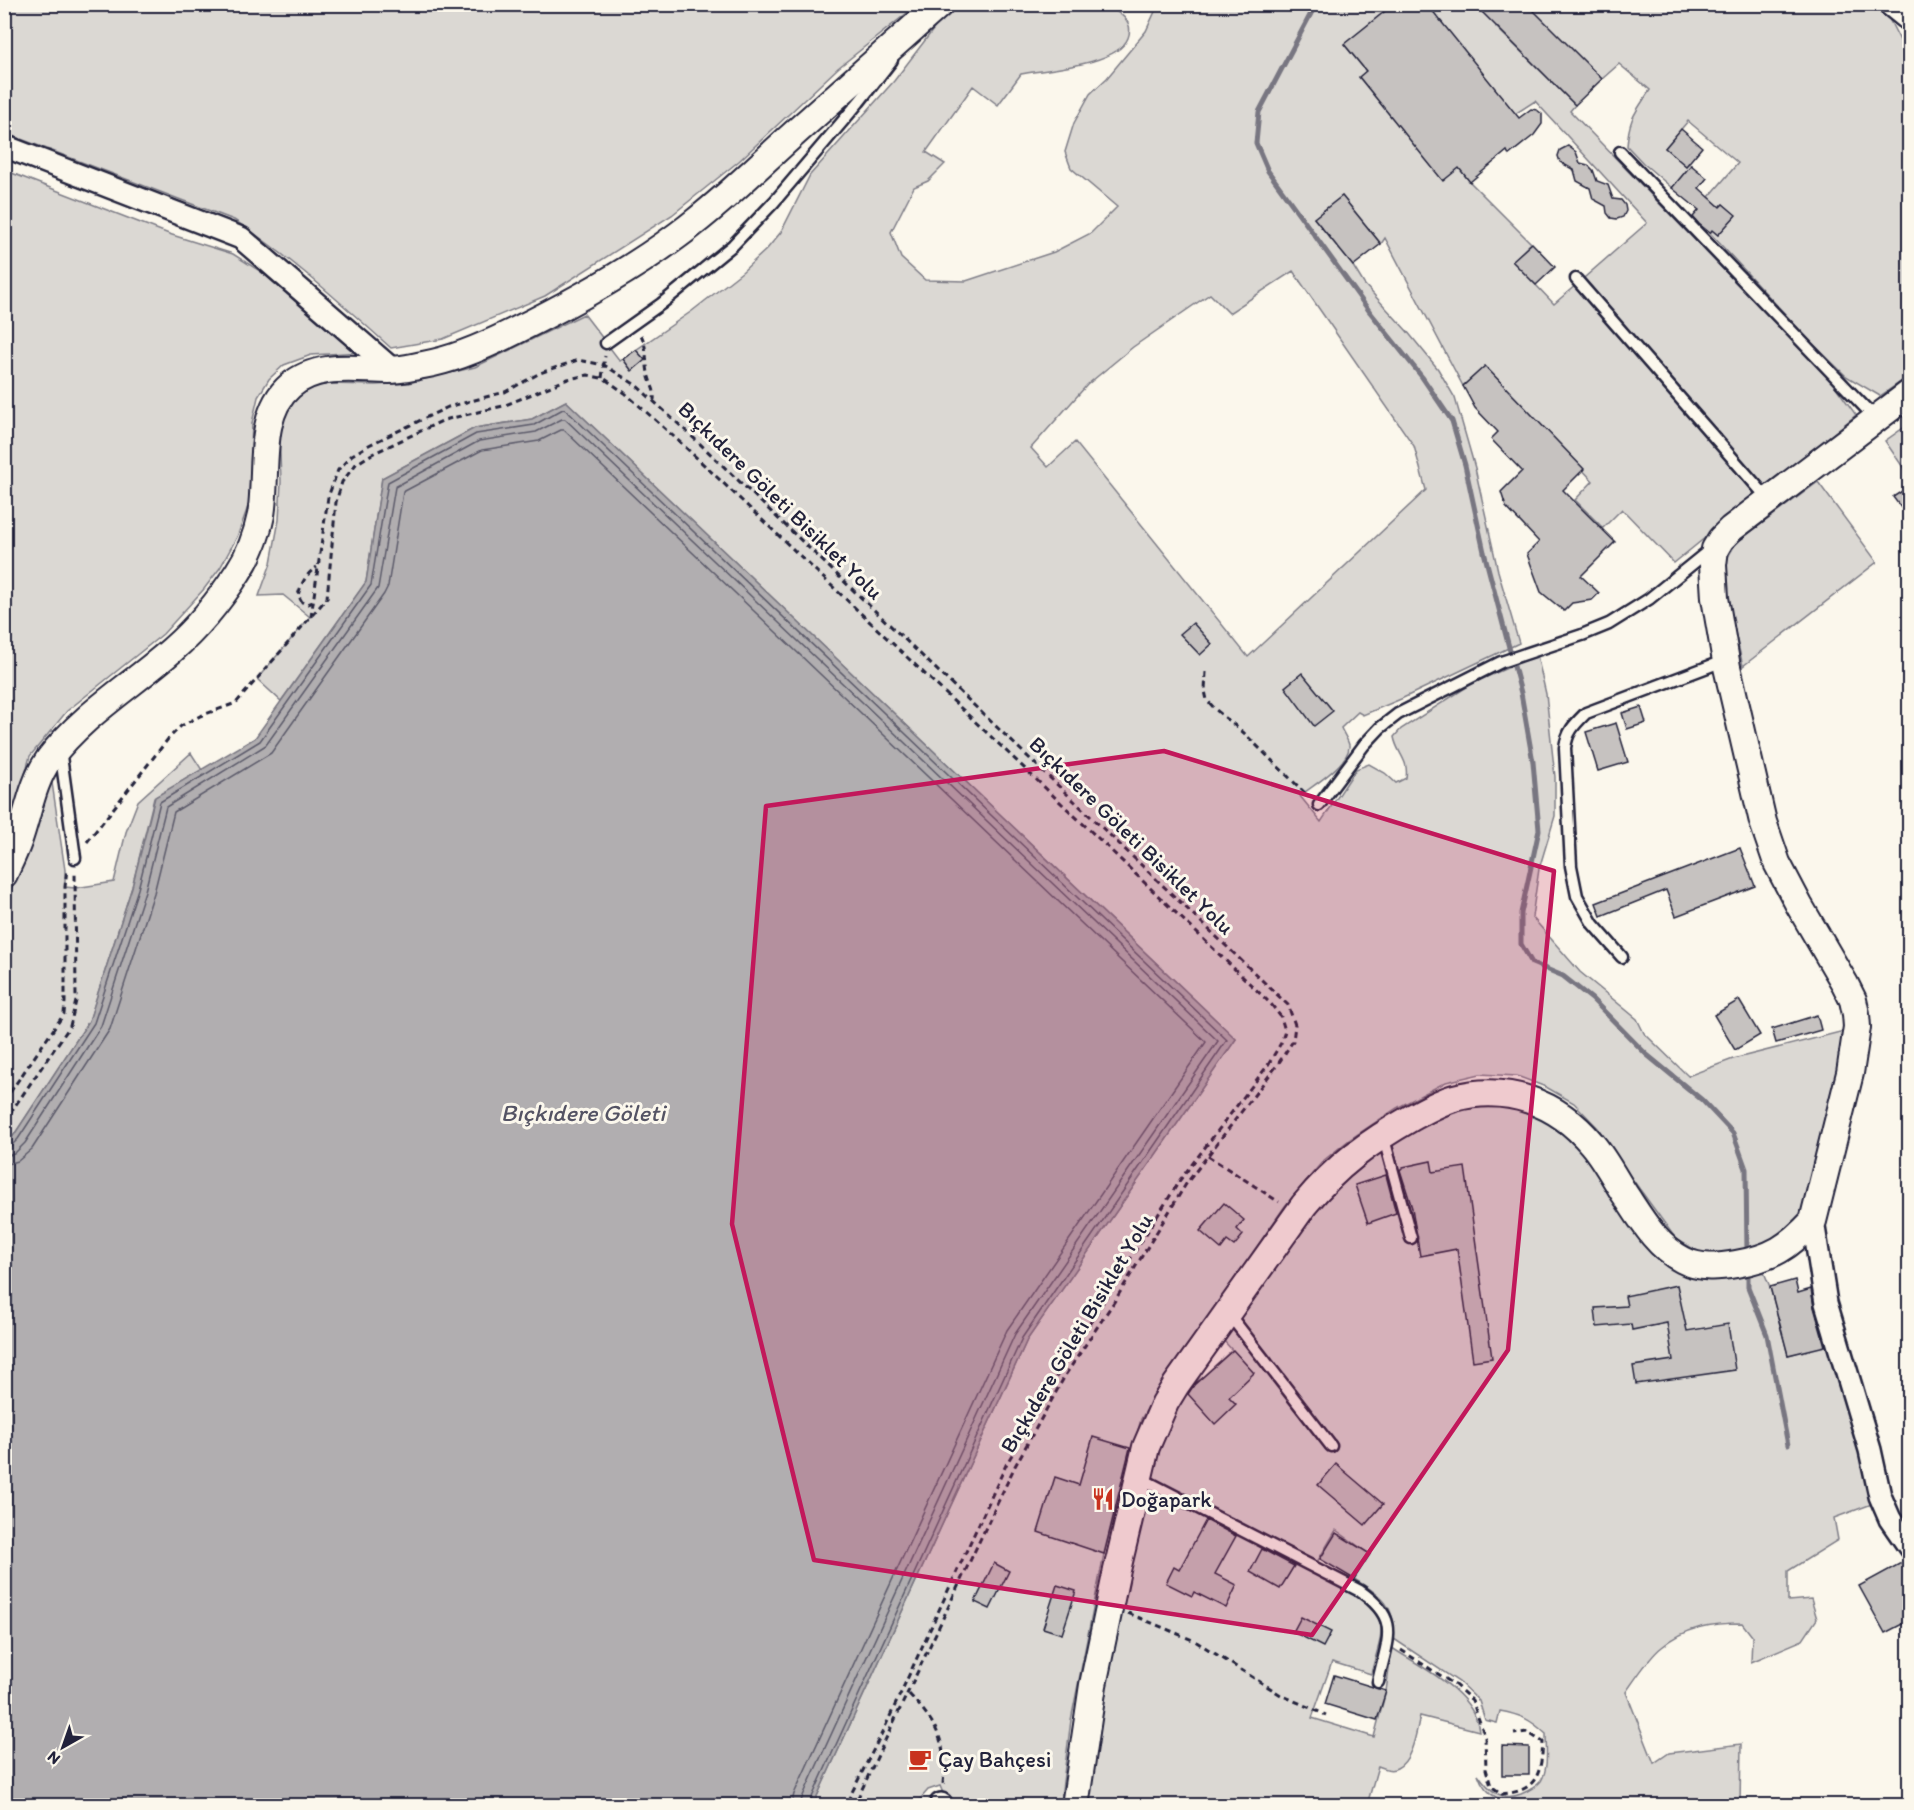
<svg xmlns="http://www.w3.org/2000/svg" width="1914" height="1810" font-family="Itim,sans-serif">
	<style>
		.green { fill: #dbd8d3; stroke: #7e7d87; stroke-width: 1.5; fill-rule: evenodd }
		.water { fill: #b1aeb0; stroke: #787681; stroke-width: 1.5 }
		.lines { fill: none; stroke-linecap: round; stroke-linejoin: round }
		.shore { stroke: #5b5a6a; stroke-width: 1.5 }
		.stream { stroke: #787681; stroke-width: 5 }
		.building { fill: #c6c2c0; stroke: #22223b; stroke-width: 1.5 }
		.service-casing { stroke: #22223b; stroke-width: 15 }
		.minor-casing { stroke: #22223b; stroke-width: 26 }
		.tertiary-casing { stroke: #22223b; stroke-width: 30 }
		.path { stroke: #22223b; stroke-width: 3; stroke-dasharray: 6 4.5; stroke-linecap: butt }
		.service { stroke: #fbf7ec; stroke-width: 10 }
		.minor { stroke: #fbf7ec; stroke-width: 21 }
		.tertiary { stroke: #fbf7ec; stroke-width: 26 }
		.marked { fill: #c2185b; fill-opacity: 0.2; stroke: #c2185b; stroke-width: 4.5; stroke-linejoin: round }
		.labels { text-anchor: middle; stroke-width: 6; stroke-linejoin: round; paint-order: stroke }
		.street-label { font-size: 22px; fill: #22223b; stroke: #fbf7ec }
		.poi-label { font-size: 22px; fill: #22223b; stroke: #fbf7ec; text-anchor: start }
		.water-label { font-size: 24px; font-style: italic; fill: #545364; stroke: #fbf7ec }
	</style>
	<rect width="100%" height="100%" fill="#fbf7ec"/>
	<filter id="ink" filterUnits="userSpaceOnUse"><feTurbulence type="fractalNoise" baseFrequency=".0167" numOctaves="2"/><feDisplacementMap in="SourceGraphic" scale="12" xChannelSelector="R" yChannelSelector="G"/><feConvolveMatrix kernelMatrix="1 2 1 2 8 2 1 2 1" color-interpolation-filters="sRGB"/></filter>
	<g filter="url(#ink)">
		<!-- green -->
		<g class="green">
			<path d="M1394,4L1344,44L1366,71L1359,77L1443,180L1459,168L1470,182L1531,243L1513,261L1554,304L1647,223L1535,101L1515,114L1427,5H1518L1496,27L1575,105L1570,111L1833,383L1856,415L1674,563L1622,509L1603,528L1575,500L1593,481L1485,366L1463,386L1385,238L1381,244L1342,196L1314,218L1353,266L1364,284L1407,331L1438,369L1455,398L1475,468L1498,571L1519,643L1401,699L1363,715L1358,712L1341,728C1343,733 1348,740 1349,745C1351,763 1312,786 1300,796L1321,822L1356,769L1369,764L1385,773L1396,783L1406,778C1409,759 1397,754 1394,737L1401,729L1473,683L1537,655L1546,694L1555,777V816L1539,869L1532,917L1580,972L1637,1019L1644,1033L1688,1076L1733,1059L1844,1031L1823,1141L1807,1206L1796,1223L1766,1246L1719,1255L1699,1252L1676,1239L1630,1176L1598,1128L1574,1103L1546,1087L1517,1076L1480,1074L1446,1082L1397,1108L1349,1140L1323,1161L1285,1206L1163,1382L1141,1419L1104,1554L1071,1720L1060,1805H948L940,1786L928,1790L915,1805H813L1027,1340L1236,1039L566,401L532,419L475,428L382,478L366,582L281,701L257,679L310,617L283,595L259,596L271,563L279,520L281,482L279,427L292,400L314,387L328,384L375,385L408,383L475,367L584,314L620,361L623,359L631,370L645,360L636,350L692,311L742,272L767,249L781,232L810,175L894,81L952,5H1105C1118,12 1135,20 1128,38C1117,65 1048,69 1021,74L998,105L973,86L926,152L945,164L928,181L914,187L891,232L901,258L925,280L966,281L1054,252L1091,233L1117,207L1071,168L1065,152L1074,123L1090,94L1107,78L1146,31L1158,5ZM1293,271L1414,446L1426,490L1248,657L1075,442L1048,467L1031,448L1087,385L1133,347L1210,294L1229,313Z"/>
			<path d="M4,5L5,4L917,5L838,68L739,161L672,215L545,296L443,339L391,348C341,303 291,257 234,220L5,133Z"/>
			<path d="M1527,5H1877L1889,19L1905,50L1909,54V376L1880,396L1846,376L1809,340L1710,233L1712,230L1718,235L1735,215L1723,204L1720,207L1709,197L1738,163L1688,121L1665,148L1686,166L1689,163L1691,165L1672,188L1643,163L1627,146C1629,118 1635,113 1650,90L1619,64L1602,79Z"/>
			<polygon points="4,170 169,234 233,254 285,287 362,352 311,355 284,365 269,379 258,397 252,423 249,504 237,537 220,568 204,589 163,634 67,711 30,756 16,807 5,835"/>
			<polygon points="1909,424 1909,476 1885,441"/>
			<polygon points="1818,482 1877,562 1743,666 1722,576 1728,557 1736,543"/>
			<path d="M191,753L202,770L154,798L132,887L89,1021L14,1135L5,1144V899C29,863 38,817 51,776L65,870V887L75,888L114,882L126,832L138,801Z"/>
			<path d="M1470,1104L1528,1107L1578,1142L1655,1251L1763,1270L1770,1287L1788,1355L1829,1343L1865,1462L1872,1504L1834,1518L1838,1540L1788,1571V1601L1811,1599L1817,1619L1803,1640L1751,1662L1752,1636L1742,1623C1712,1623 1686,1627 1662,1647C1649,1657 1636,1678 1626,1692L1654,1763L1669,1753L1741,1744L1740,1805H1531C1506,1802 1487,1801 1478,1774C1489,1790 1501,1802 1521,1794C1528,1791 1536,1787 1541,1781C1549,1768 1546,1748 1546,1734C1530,1719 1521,1715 1500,1711L1497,1723L1485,1720L1479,1701L1459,1682L1394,1639C1396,1605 1382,1596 1354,1579L1369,1554L1336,1530L1316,1564L1150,1476L1162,1441L1186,1392L1232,1350L1224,1341L1251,1299L1332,1191L1404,1134L1445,1113Z"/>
			<path d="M1147,1488L1357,1595C1393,1621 1380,1637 1371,1674L1332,1662L1312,1718L1374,1737L1386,1691L1392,1648C1421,1667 1475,1692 1479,1731L1420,1716C1416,1732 1413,1760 1397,1768C1390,1772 1384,1768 1378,1766L1367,1805L1087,1806L1108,1674Z"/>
		</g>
		<!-- water -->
		<polygon class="water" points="566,401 1236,1039 1027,1340 813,1805 5,1805 5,1144 14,1135 89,1021 132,887 155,797 255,738 366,582 382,478 475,428 532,419"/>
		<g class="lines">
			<!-- shore -->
			<g class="shore">
				<polyline points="4,1148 10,1147 18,1139 94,1023 138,889 160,802 260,741 371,585 388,482 476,434 534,425 563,409 566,410 1227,1040 1022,1338 808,1806"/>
				<polyline points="4,1156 14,1154 25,1143 101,1026 145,891 166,807 266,745 378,588 395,487 479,441 536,432 562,419 565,419 1218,1041 1015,1334 802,1798 800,1806"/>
				<polyline points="4,1165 18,1161 32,1149 110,1029 154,893 174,812 271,753 384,594 388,586 403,492 482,450 539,441 561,430 564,430 1206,1042 1007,1330 794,1794 791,1806"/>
			</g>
			<!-- stream -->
			<g class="stream">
				<polyline points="1316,4 1259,112 1256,143 1268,171 1370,312 1422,377 1452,421 1465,465 1484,552 1521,693 1533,762 1539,830 1521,913 1521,944 1532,963 1563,976 1592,999 1646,1054 1702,1100 1733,1133 1746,1169 1747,1254"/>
				<polyline points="1748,1269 1748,1287 1767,1335 1788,1445"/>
			</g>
		</g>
		<!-- building -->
		<g class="building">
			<polygon points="1394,4 1427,4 1519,118 1531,109 1537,110 1542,114 1542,124 1534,135 1509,155 1507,151 1470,182 1459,168 1443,181 1359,77 1366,71 1344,44"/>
			<polygon points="1474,4 1527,4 1602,79 1575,105"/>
			<polygon points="1681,129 1702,147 1686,166 1665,148"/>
			<polygon points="1568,146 1576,152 1580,163 1588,165 1593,170 1597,181 1608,185 1613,199 1621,200 1625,205 1626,211 1623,217 1617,219 1611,218 1607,213 1606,206 1593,199 1590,188 1577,181 1574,170 1560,162 1558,156 1560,150"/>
			<polygon points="1691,165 1707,178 1699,188 1720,207 1723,204 1736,215 1718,235 1712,230 1710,233 1699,224 1693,217 1699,210 1672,188"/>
			<polygon points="1342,196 1381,244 1353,266 1314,218"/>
			<polygon points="1532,243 1555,267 1536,285 1512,261"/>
			<polygon points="636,350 645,360 632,371 623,359"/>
			<polygon points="1485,366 1584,469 1563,490 1615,542 1581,576 1599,593 1592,600 1572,603 1564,611 1541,592 1527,554 1539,542 1506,507 1501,492 1522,471 1491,439 1498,432 1475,408 1463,386"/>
			<polygon points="1910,486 1910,520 1893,497"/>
			<polygon points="1193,623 1212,644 1200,655 1180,634"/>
			<polygon points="1302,673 1333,711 1314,726 1285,687"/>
			<polygon points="1641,707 1646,723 1627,729 1622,713"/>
			<polygon points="1616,723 1628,762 1598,771 1586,732"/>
			<polygon points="1740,848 1755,886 1676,916 1666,890 1601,916 1596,903"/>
			<polygon points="1739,1000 1760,1035 1735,1050 1714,1015"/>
			<polygon points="1817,1015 1821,1030 1776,1043 1772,1029"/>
			<polygon points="1431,1161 1433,1172 1465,1167 1492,1358 1473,1361 1457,1249 1420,1256 1412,1208 1400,1170 1403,1167"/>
			<polygon points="1386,1175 1396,1213 1368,1223 1355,1185"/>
			<polygon points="1224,1203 1244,1220 1237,1229 1243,1235 1234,1246 1227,1241 1221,1249 1200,1231"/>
			<polygon points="1795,1280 1798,1293 1811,1289 1814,1307 1825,1346 1788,1355 1770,1287"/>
			<polygon points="1677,1285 1687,1331 1728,1324 1735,1370 1636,1384 1633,1366 1673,1360 1667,1323 1632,1330 1631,1324 1597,1327 1595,1308 1627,1306 1625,1296"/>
			<polygon points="1233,1350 1254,1373 1229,1397 1236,1404 1215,1424 1188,1394 1194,1385"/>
			<polygon points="1093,1437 1130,1448 1104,1554 1038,1532 1055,1477 1079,1485"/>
			<polygon points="1336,1464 1383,1504 1365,1525 1318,1485"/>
			<polygon points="1206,1520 1236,1536 1215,1574 1237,1585 1226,1608 1194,1592 1192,1596 1166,1583 1174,1567 1179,1570"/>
			<polygon points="1336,1533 1370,1554 1354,1579 1320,1559"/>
			<polygon points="1262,1549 1294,1566 1280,1589 1250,1572"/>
			<polygon points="1903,1562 1910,1575 1910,1620 1885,1633 1859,1586"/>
			<polygon points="994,1563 1009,1571 990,1609 975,1602"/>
			<polygon points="1057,1585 1076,1591 1062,1634 1043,1628"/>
			<polygon points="1301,1617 1331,1632 1323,1647 1293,1632"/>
			<polygon points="1334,1675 1386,1691 1377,1720 1325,1704"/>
			<polygon points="1502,1746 1529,1747 1529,1775 1502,1775"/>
		</g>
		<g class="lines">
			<!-- service casing -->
			<g class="service-casing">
				<g id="service">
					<polyline points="1620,152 1876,419"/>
					<polyline points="1576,279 1769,500"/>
					<polyline points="606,343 661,304 733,245 774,202 859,102 892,60"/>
					<polyline points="60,749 75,858"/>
					<polyline points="1319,805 1364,745 1380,728 1398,714 1501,662 1582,635 1609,624 1649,599 1712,548"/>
					<path d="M1622,957L1593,924L1577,896L1571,866L1565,748C1567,731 1575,724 1586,713L1726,660"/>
					<polyline points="1383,1135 1411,1238"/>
					<polyline points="1228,1313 1331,1446"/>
					<path d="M1138,1477L1360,1591C1402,1620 1387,1639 1378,1682"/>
				</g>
			</g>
			<!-- minor casing -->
			<g class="minor-casing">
				<g id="minor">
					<polyline points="1889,4 1910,21"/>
					<polyline points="4,146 241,238 393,370"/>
					<polyline points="1813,1221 1826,1303 1870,1450 1880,1496 1890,1519 1910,1548"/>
					<polyline points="941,1804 941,1806"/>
				</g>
			</g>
			<!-- tertiary casing -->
			<g class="tertiary-casing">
				<g id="tertiary">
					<path d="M4,874C9,863 14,853 18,842C28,815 32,783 49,759C82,715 131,686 172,650C197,628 220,600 238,572C249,556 257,534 261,515C268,474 256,415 290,386C318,362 356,370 389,370C400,370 412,367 423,365C454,360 485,346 513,332C570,304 627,273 678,235C720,204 757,167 796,132C844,89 892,47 940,4"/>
					<path d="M1075,1806L1093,1685L1117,1570L1146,1447L1165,1403L1176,1385L1304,1205C1337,1165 1369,1142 1413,1117C1426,1110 1440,1102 1454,1098C1507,1084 1557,1102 1592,1144C1604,1158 1614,1177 1624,1193C1640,1217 1656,1246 1683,1260C1700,1269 1719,1267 1736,1264C1772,1258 1789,1247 1813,1221L1850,1073L1857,1027L1856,1014L1853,1000L1845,984L1799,905L1777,863L1763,822L1727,667L1715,598L1713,565L1715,549L1721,539L1731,529L1910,393"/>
				</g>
			</g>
			<!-- path -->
			<g class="path">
				<path d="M641,335C648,348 645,363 649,377C652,388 655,388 654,400"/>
				<polyline points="602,378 605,356"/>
				<path d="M313,602L308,604L302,602L298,595C302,582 306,574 317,567"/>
				<polyline points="311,617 328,497 338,470 352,455 369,445 448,407 505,392 540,373 578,360 604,365 636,385 697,441 1288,1005 1295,1025 1293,1041 1278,1064 1186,1184 1114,1302 1066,1374 1015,1466 854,1806"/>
				<polyline points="1206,672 1205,691 1207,700 1216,710 1244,733 1309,797"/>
				<polyline points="87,842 168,739 181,726 200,716 236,703 327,598 336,502 342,482 356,464 372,454 444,420 503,406 568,379 588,375 605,379 625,393 682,444 1098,838 1271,1004 1281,1017 1285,1031 1281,1043 1268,1065 1180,1180 1059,1372 1006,1465 885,1727 845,1806"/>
				<polyline points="4,1101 64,1014 65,1002 65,887 67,868"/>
				<polyline points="4,1122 70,1026 76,1001 75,872"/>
				<polyline points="1208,1156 1279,1202"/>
				<polyline points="1128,1613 1195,1641 1281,1695 1326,1715"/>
				<path d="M1401,1650L1455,1685L1472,1700L1485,1737L1486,1769L1491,1786L1502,1794C1538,1791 1541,1773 1543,1742L1527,1732L1514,1734"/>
				<path d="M909,1694C938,1725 947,1742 943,1784"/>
			</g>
			<!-- service -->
			<use href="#service" class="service"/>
			<!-- minor -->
			<use href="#minor" class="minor"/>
			<!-- tertiary -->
			<use href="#tertiary" class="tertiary"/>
		</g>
	</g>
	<!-- marked area -->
	<path class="marked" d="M1164,751L1554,871L1508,1350L1312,1635L814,1560L732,1224L766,806Z"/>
	<!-- icons -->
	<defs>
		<g id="restaurant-bare" transform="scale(1.8)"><path d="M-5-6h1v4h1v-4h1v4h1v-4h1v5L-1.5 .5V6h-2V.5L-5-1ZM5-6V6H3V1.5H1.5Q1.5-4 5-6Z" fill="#c8321e" stroke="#fbf7ec" stroke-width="2.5" paint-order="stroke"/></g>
		<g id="cafe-bare" transform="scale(1.8)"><path d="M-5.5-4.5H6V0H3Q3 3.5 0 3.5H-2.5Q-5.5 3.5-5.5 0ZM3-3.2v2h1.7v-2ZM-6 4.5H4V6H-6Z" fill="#c8321e" stroke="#fbf7ec" stroke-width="2.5" paint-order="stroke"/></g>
	</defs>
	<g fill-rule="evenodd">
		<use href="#restaurant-bare" x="1103" y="1499"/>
		<use href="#cafe-bare" x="920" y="1759"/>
	</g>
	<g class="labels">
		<!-- street labels -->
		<g class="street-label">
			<text transform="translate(781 500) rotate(44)" y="8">Bıçkıdere Göleti Bisiklet Yolu</text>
			<text transform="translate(1132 835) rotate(44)" y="8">Bıçkıdere Göleti Bisiklet Yolu</text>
			<text transform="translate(1076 1333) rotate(-59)" y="8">Bıçkıdere Göleti Bisiklet Yolu</text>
		</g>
		<!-- poi labels -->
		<g class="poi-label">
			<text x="1121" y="1507">Doğapark</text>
			<text x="938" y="1767">Çay Bahçesi</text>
		</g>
		<!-- water labels -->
		<g class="water-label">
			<text x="583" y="1121">Bıçkıdere Göleti</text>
		</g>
	</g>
	<!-- margin -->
	<rect width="1914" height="1810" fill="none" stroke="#fbf7ec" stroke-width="24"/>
	<rect x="12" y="12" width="1890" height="1786" fill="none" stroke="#22223b" stroke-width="2" filter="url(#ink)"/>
	<!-- north arrow -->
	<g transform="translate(63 1747) rotate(220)" stroke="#fbf7ec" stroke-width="4.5" paint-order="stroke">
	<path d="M0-4.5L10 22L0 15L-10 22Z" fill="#22223b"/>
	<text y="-9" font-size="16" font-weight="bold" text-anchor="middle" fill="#22223b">N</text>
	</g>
</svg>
